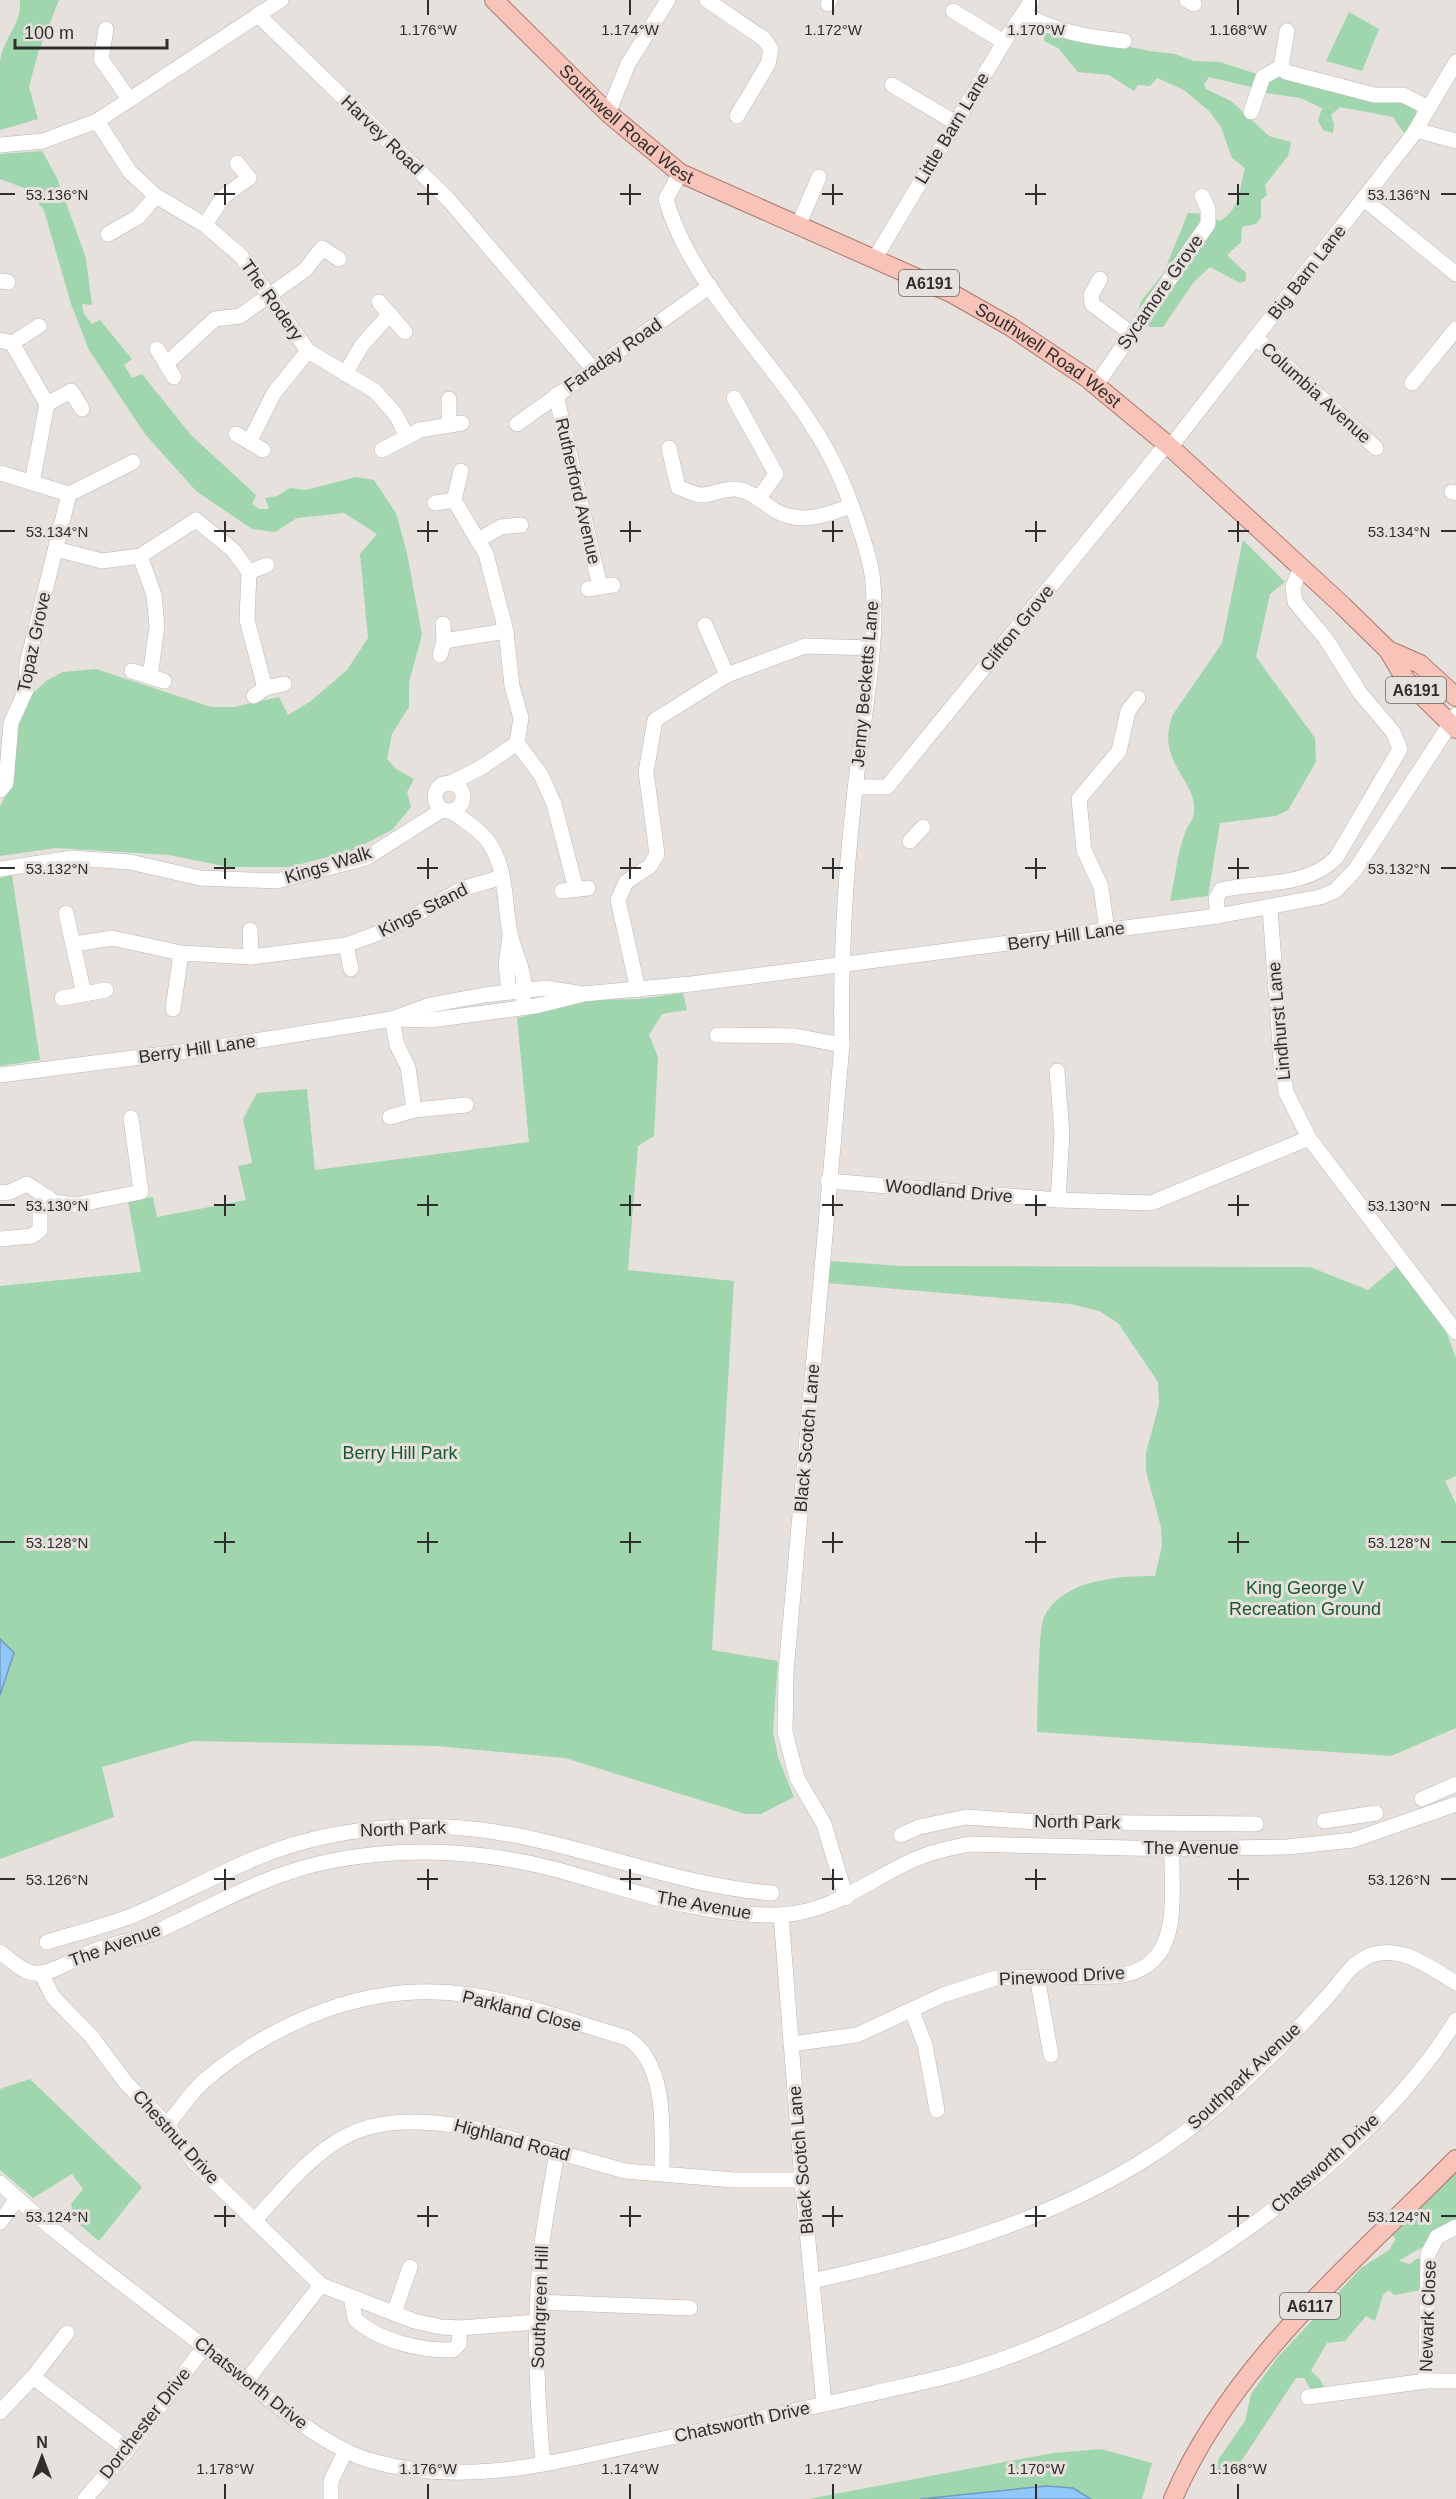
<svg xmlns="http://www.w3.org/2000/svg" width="1456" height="2499" font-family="Helvetica,sans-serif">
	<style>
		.green { fill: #9fd6ad }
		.water { fill: #90c8fd; stroke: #739abf; stroke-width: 1.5 }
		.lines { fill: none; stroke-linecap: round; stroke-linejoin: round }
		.minor-casing { stroke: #bbb6b2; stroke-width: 16 }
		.major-casing { stroke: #af766a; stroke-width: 20 }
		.minor { stroke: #fff; stroke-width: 15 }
		.major { stroke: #f8c4b9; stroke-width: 18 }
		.ticks { fill: none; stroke: #302e2d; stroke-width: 2 }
		.labels { text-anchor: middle; stroke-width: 6; stroke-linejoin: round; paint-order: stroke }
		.shield { fill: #e6e1dd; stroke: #676462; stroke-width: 1.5 }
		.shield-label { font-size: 16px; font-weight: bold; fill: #302e2d }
		.street-label { font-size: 18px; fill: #302e2d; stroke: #e6e1dd }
		.park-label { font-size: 18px; fill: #1a5831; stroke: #e6e1dd }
		.ticks-label { font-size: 15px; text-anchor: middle; fill: #302e2d; stroke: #e6e1dd; stroke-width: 6; stroke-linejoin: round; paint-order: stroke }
	</style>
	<rect width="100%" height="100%" fill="#e6e1dd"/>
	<!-- green -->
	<g class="green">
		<path d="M20,0H59L38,53L29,87L38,119L0,130C0,108 0,84 0,62C3,37 22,26 20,0Z"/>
		<polygon points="1349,12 1379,29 1362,71 1326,61"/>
		<path d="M1045,30L1150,51L1175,54L1194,61L1220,62L1257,74L1259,89L1209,77L1204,84L1206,89L1231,101L1269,136L1291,142L1288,156L1265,185L1267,195L1261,200V218L1256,224L1242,227L1241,242L1227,255L1246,273V281L1240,283L1210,267L1193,283L1163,327H1150L1137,314L1141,301L1163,274L1188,213L1205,214L1220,221C1241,208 1239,189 1245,168L1232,158L1221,127L1209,111L1184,90L1157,78L1150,86L1138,85L1134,91L1109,75L1078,72L1058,48L1044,41Z"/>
		<polygon points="1270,76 1403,100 1415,106 1417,124 1410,132 1403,132 1393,117 1340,107 1331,115 1334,124 1333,133 1323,130 1318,121 1322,108 1300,98 1266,93 1264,83"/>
		<polygon points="42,151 57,178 86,258 92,305 82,304 84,314 92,324 100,320 132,359 124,365 132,378 142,374 191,435 256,495 252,504 259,509 269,509 265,498 277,496 290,488 306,490 356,477 374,480 396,513 407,553 422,635 409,682 409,707 392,734 387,759 396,769 414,779 407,792 411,807 392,830 351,851 289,867 228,867 169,855 56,848 0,856 0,806 12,785 17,726 31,695 46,681 63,672 96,669 211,707 234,707 279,697 288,715 311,701 347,670 368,638 360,554 377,534 344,513 297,518 275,532 252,529 196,491 145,434 89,350 71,304 44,210 24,188 0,179 0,154"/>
		<path d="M1243,540L1285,582L1270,594L1256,657L1315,738L1316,762L1288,810L1276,816L1220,823L1208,896L1170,901C1175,879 1177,854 1185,833C1187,826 1194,819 1194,812C1197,779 1156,764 1172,716L1222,643Z"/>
		<polygon points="12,875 40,1060 0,1066 0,878"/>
		<polygon points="683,993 687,1010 662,1014 649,1035 658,1057 654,1136 638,1146 628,1270 734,1281 712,1650 778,1661 773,1732 778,1757 794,1797 761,1814 745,1814 565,1758 436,1746 193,1741 102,1767 114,1817 0,1859 0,1286 141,1272 128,1201 153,1197 157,1217 246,1200 238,1166 252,1163 243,1119 257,1093 307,1089 315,1170 529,1142 517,1018 592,1000 640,999"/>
		<path d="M831,1261L902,1266L1310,1267L1368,1290L1398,1265L1443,1323L1456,1358V1476L1445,1481L1456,1504V1728L1391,1756L1037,1732C1038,1712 1038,1629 1044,1617C1063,1579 1118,1576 1155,1576L1162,1546L1161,1527L1146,1471V1453L1159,1404L1158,1382L1118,1323L1099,1311L1070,1304L828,1283Z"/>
		<polygon points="30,2079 142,2187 99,2241 75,2221 71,2204 83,2189 72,2174 33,2198 0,2170 0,2089"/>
		<path d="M1456,2170V2229C1437,2242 1418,2248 1399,2261L1410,2264L1416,2259H1427L1422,2290L1394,2295L1389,2290L1383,2295L1375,2321L1366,2316L1345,2341L1327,2343L1311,2371L1319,2378L1324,2387L1320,2391L1310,2388L1304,2378H1296L1238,2466L1228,2476L1217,2478L1218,2460L1245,2421L1251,2394L1277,2358L1361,2268L1389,2250L1396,2239L1392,2235Z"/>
		<polygon points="1101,2449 1152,2463 1142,2499 808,2499 1053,2453"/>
	</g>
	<!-- water -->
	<g class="water">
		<polygon points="0,1639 14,1653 0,1695"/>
		<polygon points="1046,2486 1073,2488 1091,2499 920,2499"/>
	</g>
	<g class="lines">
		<!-- minor casing -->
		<g class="minor-casing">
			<g id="minor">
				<polyline points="707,0 764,39 771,49 768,64 737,116"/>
				<polyline points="1187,0 1194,4"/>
				<polyline points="828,4 830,0"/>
				<polyline points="953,11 1004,42"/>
				<path d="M1024,14C1057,32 1088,37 1124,41"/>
				<polyline points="258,15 448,199 594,370"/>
				<polyline points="106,29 101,59 129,99"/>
				<polyline points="1287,31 1281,67 1286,72 1374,95 1403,95 1429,108"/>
				<polyline points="892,85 956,123"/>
				<polyline points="1251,112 1263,77 1281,67"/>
				<polyline points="608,113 628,64 668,0"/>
				<polyline points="97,121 130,172 156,196 205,225 241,256 308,351 375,391 396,415 406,435"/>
				<polyline points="1416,130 1456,141"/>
				<polyline points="0,145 43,141 97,121 281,0"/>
				<path d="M680,173L666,199C694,300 799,379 841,479C851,502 872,559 873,583C878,645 864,711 857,773C846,863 840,954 842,1045L786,1672L785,1732L797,1778L824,1824L846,1898"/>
				<polyline points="1364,199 1456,274"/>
				<polyline points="205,225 223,197 249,178 237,163"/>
				<polyline points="798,226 819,177"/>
				<polyline points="108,234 138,217 156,196"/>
				<polyline points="875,258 1004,42 1032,0"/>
				<polyline points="1100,279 1091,295 1092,304 1132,334"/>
				<polyline points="0,281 8,282"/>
				<polyline points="379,302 405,332"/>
				<polyline points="1256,338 1376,448"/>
				<polyline points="0,340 12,343 47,404 32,483"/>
				<polyline points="12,343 39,326"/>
				<polyline points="157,349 174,377"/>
				<polyline points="166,364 215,319 240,316 305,270 322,248 339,259"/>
				<polyline points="345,374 362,345 390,314"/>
				<polyline points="1412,383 1456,329"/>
				<polyline points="1096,385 1208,224 1208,209 1202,196"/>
				<polyline points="556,395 600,587"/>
				<polyline points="734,398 776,474 759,498"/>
				<polyline points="449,399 449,424"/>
				<polyline points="47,404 71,391 82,409"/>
				<polyline points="517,424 710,286"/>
				<polyline points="236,434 263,450"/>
				<polyline points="250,441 274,393 308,351"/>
				<path d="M669,448L678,487C685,490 693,494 700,495C710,496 723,488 736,489C752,491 763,503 776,511C801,525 827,515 851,506"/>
				<polyline points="382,450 420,430 462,423"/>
				<polyline points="0,473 69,494"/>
				<polyline points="1452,492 1456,493"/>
				<polyline points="69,494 133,462"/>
				<polyline points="435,503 454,500"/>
				<polyline points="478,540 501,527 521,525"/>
				<polyline points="56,549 102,561 140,556 196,520 233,550 249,572 247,620 265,688"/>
				<polyline points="140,556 154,595 157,626 150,677"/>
				<polyline points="249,572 267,565"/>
				<polyline points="588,589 613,585"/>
				<polyline points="705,625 727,675"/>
				<polyline points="444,641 506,631"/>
				<polyline points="440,655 444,641 443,624"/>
				<polyline points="132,671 164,681"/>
				<polyline points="254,696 265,688 284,684"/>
				<polyline points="517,743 541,775 554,804 576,889"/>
				<circle cx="449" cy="797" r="14"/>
				<polyline points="449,784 482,767 517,743 521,718 512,686 506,631 486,554 454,500 461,471"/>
				<polyline points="855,787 887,787 1160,452 1175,441 1412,136 1456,62"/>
				<polyline points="0,790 6,783 11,723 26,690 27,664 69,494"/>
				<path d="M451,811C463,820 478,828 487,840C507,865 504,903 510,933C515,956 528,975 523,1000"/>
				<polyline points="910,841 923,827"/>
				<polyline points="0,869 72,858 130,862 200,878 277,881 366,858 442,810"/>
				<polyline points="562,891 588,888"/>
				<polyline points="1270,908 1281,1060 1286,1092 1309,1138 1456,1332"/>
				<polyline points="66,913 84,994"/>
				<path d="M1218,916L1216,899L1221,890C1259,881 1306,888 1336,858L1400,749L1393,732L1360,693L1326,639L1295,602L1293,587L1301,568"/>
				<polyline points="250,930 251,957"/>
				<polyline points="1107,931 1101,887 1084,850 1079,799 1119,751 1128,711 1138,698"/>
				<polyline points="75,944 112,938 181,953 251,957 346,945 392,928 462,889 502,877"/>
				<polyline points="346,945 351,969"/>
				<polyline points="638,990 618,900 626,882 650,866 657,854 646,772 655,720 727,675 805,646 871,648"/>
				<polyline points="509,992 506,964 510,936"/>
				<polyline points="62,998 106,990"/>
				<polyline points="173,1009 181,953"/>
				<polyline points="392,1019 430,1005 484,995 546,988 583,994 691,984 1218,916 1320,897 1335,891 1355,870 1456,715"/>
				<polyline points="392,1019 397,1045 408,1067 414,1110 466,1105"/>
				<polyline points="717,1035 795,1036 842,1045"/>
				<polyline points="1057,1071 1062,1134 1058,1200"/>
				<polyline points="0,1075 211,1048 392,1019 431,1020 536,1006 580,995"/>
				<polyline points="390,1117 414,1110"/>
				<polyline points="828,1181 1058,1200 1151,1203 1309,1138"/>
				<polyline points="0,1193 10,1192 27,1184 54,1202 75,1205 141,1192 131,1118"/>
				<polyline points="0,1239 32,1236 40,1230 40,1208 48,1197"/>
				<polyline points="1422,1799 1456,1784"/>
				<polyline points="1324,1821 1376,1813"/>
				<polyline points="901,1835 919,1827 966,1817 1037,1822 1256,1824"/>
				<polyline points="781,1915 802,2180 824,2404"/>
				<path d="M47,1942C76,1933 106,1926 134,1915C173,1898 210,1878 249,1861C312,1833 380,1824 448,1827C559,1832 662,1885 772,1893"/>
				<path d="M0,1952C11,1960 25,1975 40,1973C58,1971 78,1956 96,1950C118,1942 140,1940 160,1930C217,1904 268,1873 331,1861C406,1846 480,1850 554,1869C628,1889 702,1917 780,1915C831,1913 867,1881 911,1861C930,1852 950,1848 970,1844L1172,1849L1287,1847L1353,1840L1456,1804"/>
				<polyline points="41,1973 53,1997 91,2036 126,2083 167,2125 195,2163 321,2285 414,2321 441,2327 460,2328 536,2322"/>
				<polyline points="1037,1977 1051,2055"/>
				<polyline points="912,2011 925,2045 937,2110"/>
				<path d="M791,2044L857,2035L943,1995L996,1978L1116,1976C1184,1969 1171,1900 1172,1849"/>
				<path d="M167,2125C179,2111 191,2092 205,2080C278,2019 373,1980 470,1995C523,2003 576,2023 627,2038C668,2064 662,2131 662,2173"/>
				<path d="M0,2183C66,2244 141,2297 212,2353C255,2387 320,2447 372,2461C475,2490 570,2457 672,2437C738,2423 804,2409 870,2394C903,2386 937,2380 969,2370C1139,2319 1363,2172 1456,2020"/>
				<path d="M256,2219C328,2138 354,2109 469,2127L625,2171L734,2180H802"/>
				<polyline points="0,2222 17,2199"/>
				<path d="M812,2281C958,2249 1111,2203 1224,2100C1259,2068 1295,2033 1327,1997C1339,1984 1348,1967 1365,1958C1397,1941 1429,1967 1456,1983"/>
				<path d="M351,2297L355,2319C378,2341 422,2351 453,2350L459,2344L460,2328"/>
				<polyline points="537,2302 690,2308"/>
				<polyline points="394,2313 410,2267"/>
				<polyline points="33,2377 128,2449"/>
				<polyline points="247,2380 321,2285"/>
				<polyline points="1426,2381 1428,2254 1437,2237 1456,2227"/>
				<polyline points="1308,2397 1426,2381 1456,2381"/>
				<polyline points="0,2412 33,2377 67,2333"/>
				<path d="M543,2463C536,2391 533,2316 542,2243C546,2213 552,2182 557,2152"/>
				<polyline points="85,2499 128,2449 204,2347"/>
				<polyline points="331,2499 331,2481 345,2452"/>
			</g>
		</g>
		<!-- major casing -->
		<g class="major-casing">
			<g id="major">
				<path id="s1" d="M494,0L608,113L680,173L951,293L1011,327L1087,378L1169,446L1342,605L1388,650L1406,680L1456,729"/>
				<polyline points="1388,650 1420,664 1456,697"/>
				<path d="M1173,2499C1231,2364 1354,2262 1456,2159"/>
			</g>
		</g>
		<!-- minor -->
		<use href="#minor" class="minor"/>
		<!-- major -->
		<use href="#major" class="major"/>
	</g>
	<!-- ticks -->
	<path class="ticks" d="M428,0V15M630,0V15M833,0V15M1036,0V15M1238,0V15M225,184V205M428,184V205M630,184V205M833,184V205M1036,184V205M1238,184V205M0,194H15M214,194H235M417,194H438M620,194H641M822,194H843M1025,194H1046M1228,194H1249M1441,194H1456M225,521V542M428,521V542M630,521V542M833,521V542M1036,521V542M1238,521V542M0,531H15M214,531H235M417,531H438M620,531H641M822,531H843M1025,531H1046M1228,531H1249M1441,531H1456M225,858V879M428,858V879M630,858V879M833,858V879M1036,858V879M1238,858V879M0,868H15M214,868H235M417,868H438M620,868H641M822,868H843M1025,868H1046M1228,868H1249M1441,868H1456M225,1195V1216M428,1195V1216M630,1195V1216M833,1195V1216M1036,1195V1216M1238,1195V1216M0,1205H15M214,1205H235M417,1205H438M620,1205H641M822,1205H843M1025,1205H1046M1228,1205H1249M1441,1205H1456M225,1532V1553M428,1532V1553M630,1532V1553M833,1532V1553M1036,1532V1553M1238,1532V1553M0,1542H15M214,1542H235M417,1542H438M620,1542H641M822,1542H843M1025,1542H1046M1228,1542H1249M1441,1542H1456M225,1869V1890M428,1869V1890M630,1869V1890M833,1869V1890M1036,1869V1890M1238,1869V1890M0,1879H15M214,1879H235M417,1879H438M620,1879H641M822,1879H843M1025,1879H1046M1228,1879H1249M1441,1879H1456M225,2206V2227M428,2206V2227M630,2206V2227M833,2206V2227M1036,2206V2227M1238,2206V2227M0,2216H15M214,2216H235M417,2216H438M620,2216H641M822,2216H843M1025,2216H1046M1228,2216H1249M1441,2216H1456M225,2484V2499M428,2484V2499M630,2484V2499M833,2484V2499M1036,2484V2499M1238,2484V2499"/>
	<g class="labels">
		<!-- shield labels -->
		<g class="shield">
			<rect x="899" y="270" width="60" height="26" rx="4.5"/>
			<rect x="1386" y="677" width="60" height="26" rx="4.5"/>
			<rect x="1280" y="2293" width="60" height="26" rx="4.5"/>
		</g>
		<g class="shield-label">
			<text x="929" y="289">A6191</text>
			<text x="1416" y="696">A6191</text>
			<text x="1310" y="2312">A6117</text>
		</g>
		<!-- street labels -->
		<g class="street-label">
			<text dy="6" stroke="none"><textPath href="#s1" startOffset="182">Southwell Road West</textPath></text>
			<text transform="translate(952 128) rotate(-59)" y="6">Little Barn Lane</text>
			<text transform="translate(382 135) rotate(44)" y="6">Harvey Road</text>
			<text transform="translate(1307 272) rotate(-52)" y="6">Big Barn Lane</text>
			<text transform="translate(1160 292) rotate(-55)" y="6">Sycamore Grove</text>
			<text transform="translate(272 300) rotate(55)" y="6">The Rodery</text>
			<text transform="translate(613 355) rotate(-35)" y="6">Faraday Road</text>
			<text dy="6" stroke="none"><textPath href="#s1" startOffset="666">Southwell Road West</textPath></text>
			<text transform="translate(1316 393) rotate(42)" y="6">Columbia Avenue</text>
			<text transform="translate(578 491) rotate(77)" y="6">Rutherford Avenue</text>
			<text transform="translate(1017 628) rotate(-51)" y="6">Clifton Grove</text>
			<text transform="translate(34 642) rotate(-78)" y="6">Topaz Grove</text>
			<text transform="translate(865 684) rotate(-85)" y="6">Jenny Becketts Lane</text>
			<text transform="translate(328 865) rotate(-17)" y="6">Kings Walk</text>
			<text transform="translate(423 910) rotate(-27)" y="6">Kings Stand</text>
			<text transform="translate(1066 936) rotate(-8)" y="6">Berry Hill Lane</text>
			<text transform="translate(1279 1021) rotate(-95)" y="6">Lindhurst Lane</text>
			<text transform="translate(197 1049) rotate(-8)" y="6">Berry Hill Lane</text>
			<text transform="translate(949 1191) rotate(5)" y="6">Woodland Drive</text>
			<text transform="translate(807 1438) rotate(-85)" y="6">Black Scotch Lane</text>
			<text transform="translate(1077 1822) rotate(1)" y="6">North Park</text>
			<text transform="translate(403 1829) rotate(-2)" y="6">North Park</text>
			<text x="1191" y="1854">The Avenue</text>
			<text transform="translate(704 1905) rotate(10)" y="6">The Avenue</text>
			<text transform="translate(115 1945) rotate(-20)" y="6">The Avenue</text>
			<text transform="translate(1062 1976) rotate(-3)" y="6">Pinewood Drive</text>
			<text transform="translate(522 2011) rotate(14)" y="6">Parkland Close</text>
			<text transform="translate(1244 2076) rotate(-43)" y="6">Southpark Avenue</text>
			<text transform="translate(176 2137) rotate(48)" y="6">Chestnut Drive</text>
			<text transform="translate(512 2140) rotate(15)" y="6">Highland Road</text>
			<text transform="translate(801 2160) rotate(-95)" y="6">Black Scotch Lane</text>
			<text transform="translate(1325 2163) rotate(-42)" y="6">Chatsworth Drive</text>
			<text transform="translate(540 2307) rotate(-88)" y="6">Southgreen Hill</text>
			<text transform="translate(1428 2316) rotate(-88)" y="6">Newark Close</text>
			<text transform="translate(251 2383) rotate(38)" y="6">Chatsworth Drive</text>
			<text transform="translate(742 2422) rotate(-12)" y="6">Chatsworth Drive</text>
			<text transform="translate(145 2423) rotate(-52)" y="6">Dorchester Drive</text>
		</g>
		<!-- park labels -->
		<g class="park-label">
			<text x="400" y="1459">Berry Hill Park</text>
			<text x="1305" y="1594">King George V<tspan x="1305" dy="21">Recreation Ground</tspan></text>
		</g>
	</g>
	<g class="ticks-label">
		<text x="428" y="35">1.176°W</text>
		<text x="630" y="35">1.174°W</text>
		<text x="833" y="35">1.172°W</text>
		<text x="1036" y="35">1.170°W</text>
		<text x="1238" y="35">1.168°W</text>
		<text x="57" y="200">53.136°N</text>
		<text x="1399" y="200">53.136°N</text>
		<text x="57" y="537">53.134°N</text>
		<text x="1399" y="537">53.134°N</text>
		<text x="57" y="874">53.132°N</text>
		<text x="1399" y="874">53.132°N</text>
		<text x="57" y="1211">53.130°N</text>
		<text x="1399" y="1211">53.130°N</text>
		<text x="57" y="1548">53.128°N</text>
		<text x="1399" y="1548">53.128°N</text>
		<text x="57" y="1885">53.126°N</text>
		<text x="1399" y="1885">53.126°N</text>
		<text x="57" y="2222">53.124°N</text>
		<text x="1399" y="2222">53.124°N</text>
		<text x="225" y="2474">1.178°W</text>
		<text x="428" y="2474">1.176°W</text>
		<text x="630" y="2474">1.174°W</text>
		<text x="833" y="2474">1.172°W</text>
		<text x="1036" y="2474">1.170°W</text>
		<text x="1238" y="2474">1.168°W</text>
	</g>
	<!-- north arrow -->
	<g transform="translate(42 2457)" stroke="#e6e1dd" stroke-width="4.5" paint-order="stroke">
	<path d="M0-4.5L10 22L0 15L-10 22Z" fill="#302e2d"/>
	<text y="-9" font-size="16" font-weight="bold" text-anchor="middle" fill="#302e2d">N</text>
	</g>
	<!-- scale -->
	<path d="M15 39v9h152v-9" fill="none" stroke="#302e2d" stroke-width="3"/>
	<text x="24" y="39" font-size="18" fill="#302e2d" stroke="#e6e1dd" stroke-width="4.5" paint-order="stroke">100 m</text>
</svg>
